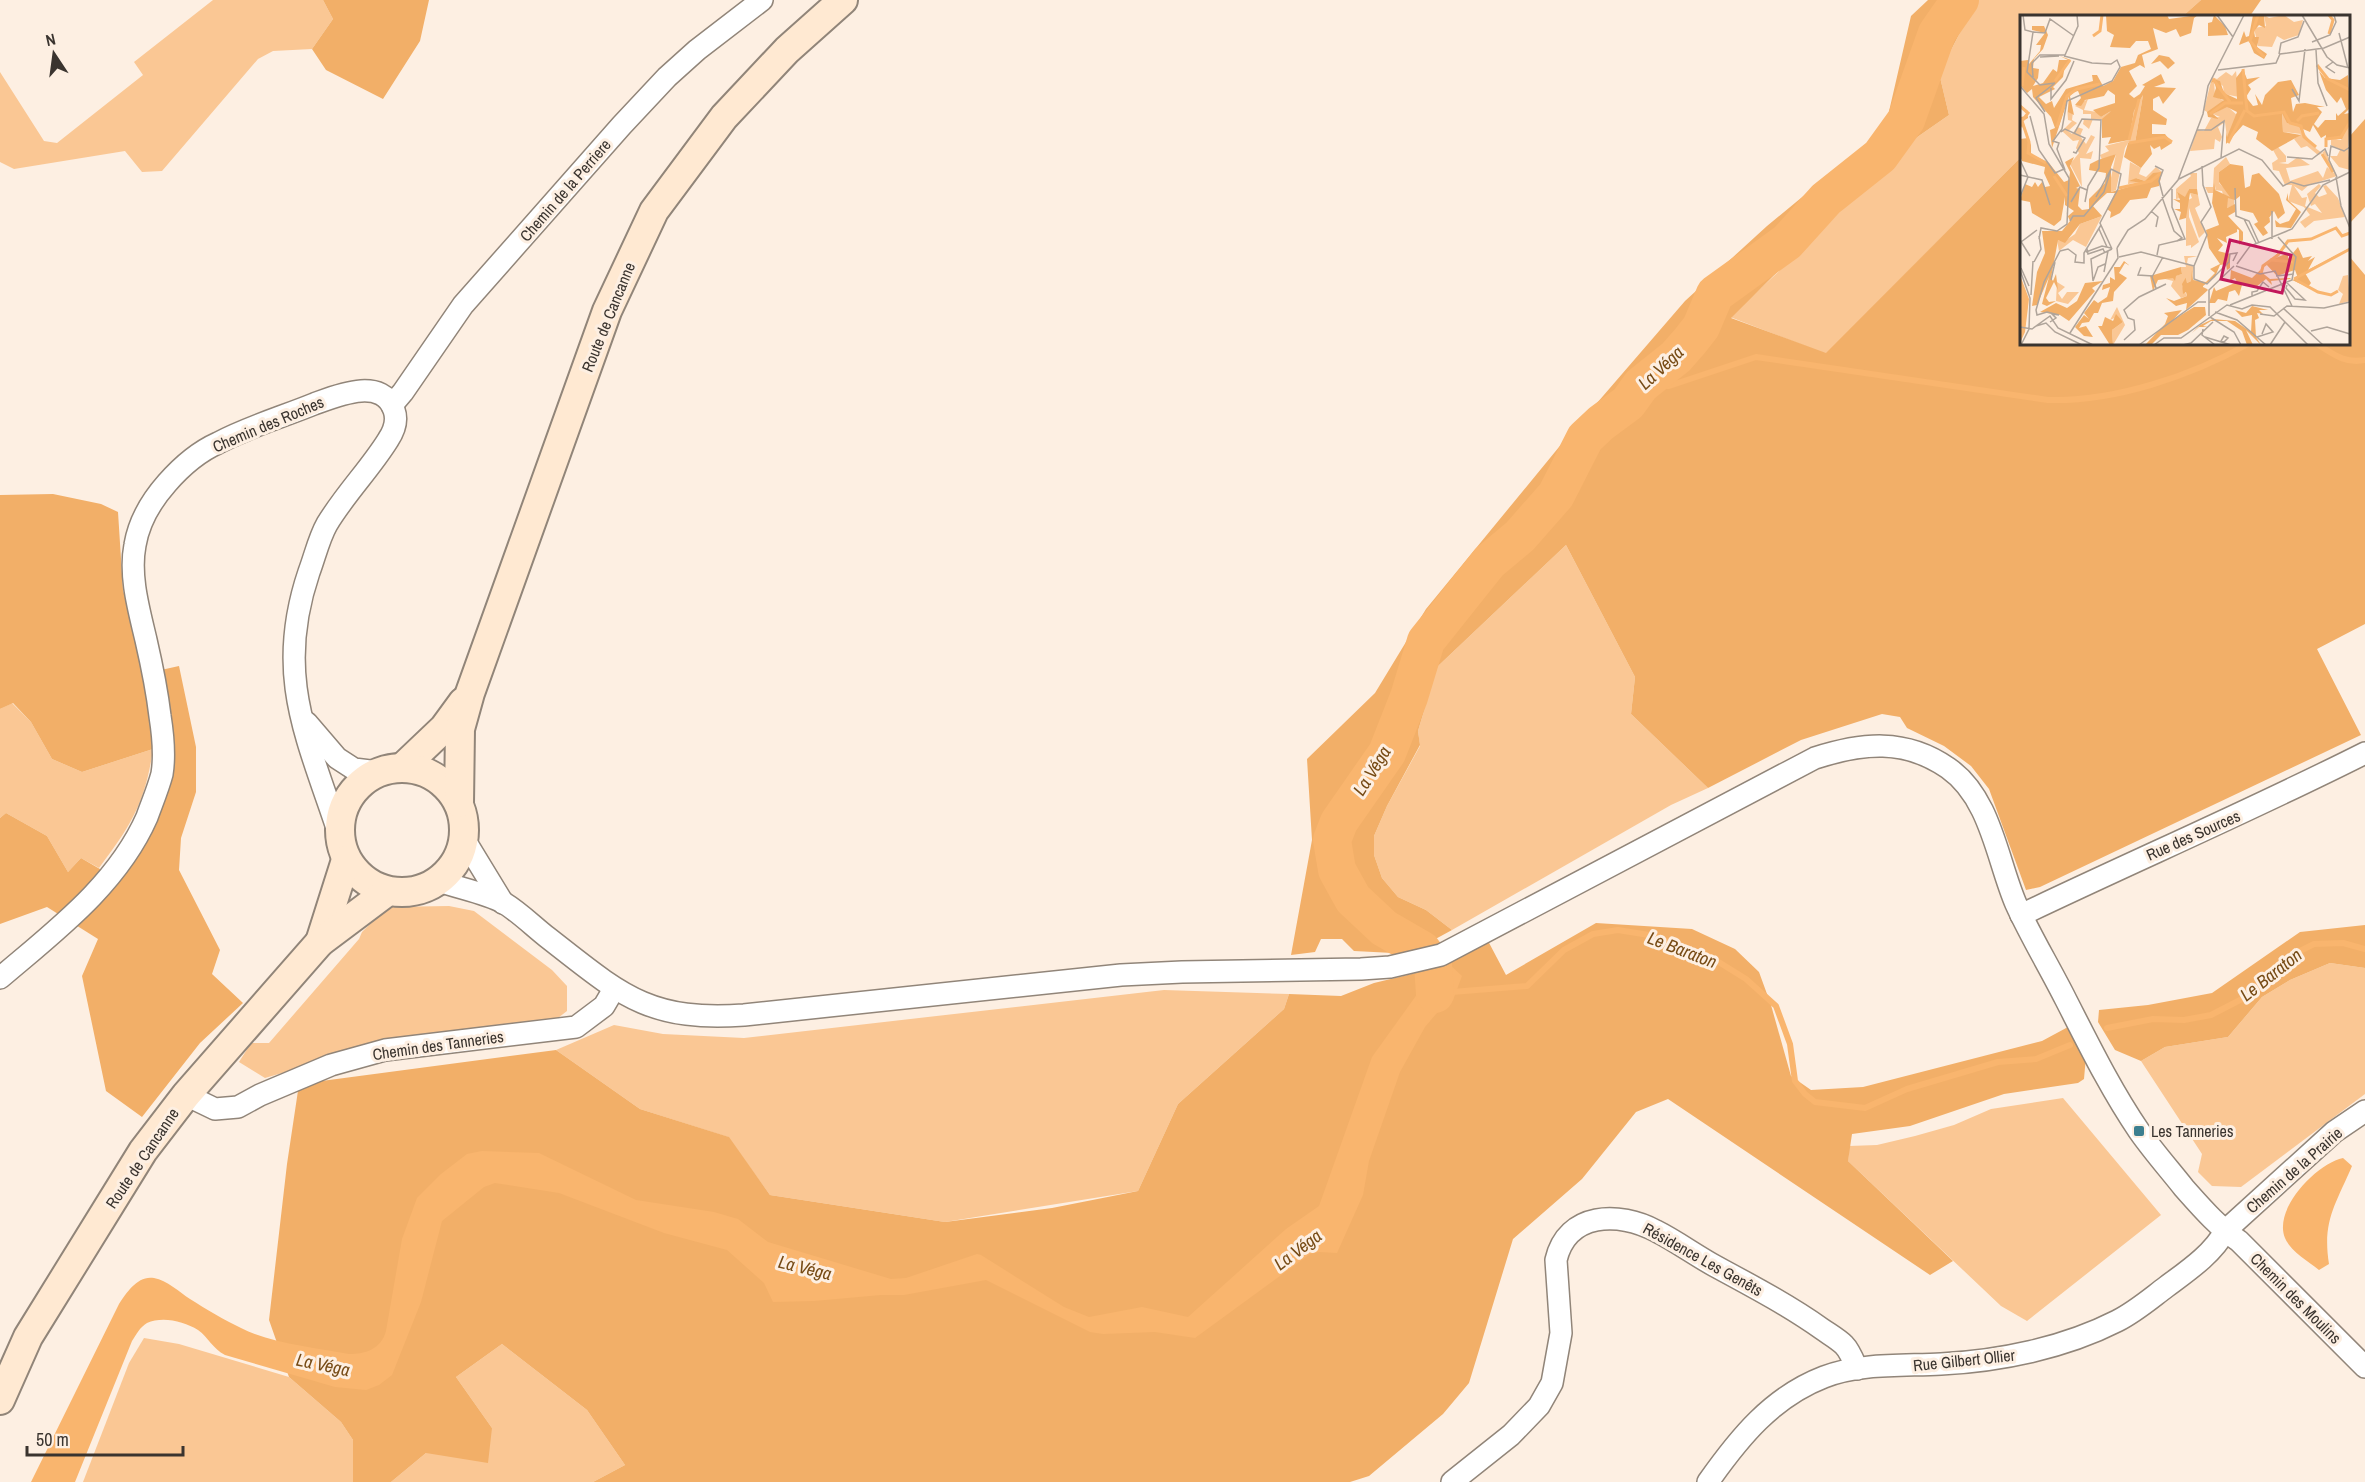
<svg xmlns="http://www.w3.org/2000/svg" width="2365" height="1482" font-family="'Archivo Narrow',sans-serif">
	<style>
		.green { fill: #fac794 }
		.forest { fill: #f2af68 }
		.water { fill: #f9b56e }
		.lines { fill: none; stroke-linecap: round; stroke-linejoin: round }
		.stream { stroke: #f9b56e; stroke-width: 6 }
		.river { stroke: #f9b56e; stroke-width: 38 }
		.minor-casing { stroke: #918579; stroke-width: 24 }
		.secondary-casing { stroke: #918579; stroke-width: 32 }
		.minor { stroke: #fff; stroke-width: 21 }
		.secondary { stroke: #ffe9d2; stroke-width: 28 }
		.poi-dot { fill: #3c7f90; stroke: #fdefe2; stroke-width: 2 }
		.labels { text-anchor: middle; stroke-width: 6; stroke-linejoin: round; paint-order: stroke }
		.street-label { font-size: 16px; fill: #3a342f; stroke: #fdefe2 }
		.poi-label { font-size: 16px; fill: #3a342f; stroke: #fdefe2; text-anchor: start }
		.water-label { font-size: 18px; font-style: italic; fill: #774b15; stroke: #fdefe2 }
		.inset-river { fill: none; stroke: #f9b56e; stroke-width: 3 }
		.inset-road { fill: none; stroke: #afa49a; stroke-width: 1.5 }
		.view { fill: #c2185b; fill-opacity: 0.15; stroke: #c2185b; stroke-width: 3 }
		.inset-edge { fill: none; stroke: #3a342f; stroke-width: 3 }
	</style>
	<rect width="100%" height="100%" fill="#fdefe2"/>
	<!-- green -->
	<g class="green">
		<polygon points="213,0 323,0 333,19 312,49 273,51 258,59 162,171 142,172 125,151 14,169 0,162 0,72 44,141 57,143 143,75 134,62"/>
		<polygon points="1977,0 2201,0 2183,16 2022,16 2021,157 1826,354 1730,317 1809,243 1903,147 1949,115 1939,73"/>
		<polygon points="1566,545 1635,677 1631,714 1708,788 1671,805 1452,930 1426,910 1398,897 1382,878 1374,855 1374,836 1387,806 1420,746 1418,731 1437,667"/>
		<path d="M12,703L31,722L52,759L82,772L153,749C145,804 131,825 99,868L81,858L68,872L47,836L6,813L0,818V709Z"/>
		<polygon points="449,906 474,911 552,970 567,986 567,1011 554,1021 491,1026 380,1044 265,1078 239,1062 251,1043 269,1043 359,939 362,932 387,907"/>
		<polygon points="2330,963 2365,968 2365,1094 2241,1187 2212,1186 2198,1172 2202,1154 2141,1061 2165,1047 2228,1037 2262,997 2290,980"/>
		<polygon points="1164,990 1289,994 1284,1009 1178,1104 1138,1191 945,1222 770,1195 728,1137 640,1109 556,1050 614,1025 663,1034 744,1038"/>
		<polygon points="2063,1098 2161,1215 2027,1321 2001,1306 1848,1161 1849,1146 1877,1145 1915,1136 1954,1125 1991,1109"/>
		<polygon points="144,1338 179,1344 289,1377 341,1422 353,1440 353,1482 83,1482 129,1363"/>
		<polygon points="502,1344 587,1410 625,1465 593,1482 391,1482 426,1453 492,1428 456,1377"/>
	</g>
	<!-- forest -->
	<g class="forest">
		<polygon points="323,0 429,0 420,41 383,99 326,70 312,49 333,19"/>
		<polygon points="1928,0 1977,0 1939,73 1949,115 1903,147 1731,318 1826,353 2021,157 2022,344 2348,344 2349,256 2365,275 2365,624 2317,649 2361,735 2040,887 2026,890 1989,789 1971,766 1944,746 1907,728 1900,717 1882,714 1801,740 1708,788 1631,714 1635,677 1566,545 1437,667 1418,731 1420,745 1387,806 1374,836 1374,855 1382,878 1398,897 1426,910 1452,930 1419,948 1393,953 1354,951 1342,939 1321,939 1315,952 1291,955 1312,840 1307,759 1375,693 1426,609 1559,447 1685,301 1767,226 1876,136 1887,120 1911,16"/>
		<polygon points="2201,0 2261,0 2250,16 2183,16"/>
		<polygon points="2365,119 2365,207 2349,224 2349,137"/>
		<polygon points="53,494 101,504 118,512 123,590 147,680 152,713 153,749 82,772 52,759 31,722 13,703 0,709 0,495"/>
		<polygon points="179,666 196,747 196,792 181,838 179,870 220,950 212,974 243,1003 200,1043 142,1117 106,1091 82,976 98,939 47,907 0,924 0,818 6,813 47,836 68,872 81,858 117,879 159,815 169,784 161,670"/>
		<polygon points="1596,923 1692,929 1735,949 1759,972 1771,1005 1791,1076 1811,1090 1863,1087 2042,1041 2068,1027 2086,1056 2084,1079 2078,1083 2004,1094 1910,1126 1852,1134 1848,1161 1953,1261 1930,1275 1668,1099 1636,1112 1582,1179 1513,1239 1469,1383 1443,1414 1369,1476 1350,1482 593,1482 625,1465 587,1410 502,1344 456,1377 492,1428 488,1463 426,1453 391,1482 353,1482 353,1440 341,1422 289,1377 269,1320 287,1164 299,1084 556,1050 640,1109 729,1137 770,1195 945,1222 1052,1208 1138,1191 1178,1104 1284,1009 1289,994 1341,996 1374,983 1420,972 1487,939 1506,975"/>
		<polygon points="2365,925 2365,968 2330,963 2290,980 2262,997 2228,1037 2165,1047 2141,1061 2115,1050 2098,1022 2099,1010 2148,1005 2212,993 2300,932"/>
	</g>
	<!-- water -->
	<g class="water">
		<path d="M1448,963L1462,976L1453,1000L1436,1014L1425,1027L1400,1072L1369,1161L1363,1195L1337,1253L1319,1252L1310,1254L1195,1338L1155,1332L1103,1334L1090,1332L986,1280L904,1295H881L814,1301L773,1302L764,1283L727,1250L664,1233L559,1193L495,1183L484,1187L442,1221L421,1302L392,1375L379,1385L366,1390L335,1387L225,1355C213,1349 208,1337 198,1330C184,1321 162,1316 147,1323C140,1327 136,1335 132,1341L75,1482H31L119,1304C127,1292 138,1275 154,1278C167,1280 179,1292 190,1299C206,1309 224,1320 241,1328C273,1344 314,1347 349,1354C366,1354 381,1349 386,1331L402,1239L417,1198L441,1174L467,1154L482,1151L539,1153L636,1200L714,1212L738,1219L768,1242L891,1279L906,1278L977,1254L981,1255L1064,1307L1089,1317L1142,1307L1188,1317L1286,1229L1319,1206L1372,1057L1418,993L1421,986L1416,968Z"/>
		<path d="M2343,1158L2352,1166C2336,1204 2322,1221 2329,1264L2319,1270C2308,1261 2290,1251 2285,1238C2273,1209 2316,1164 2343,1158Z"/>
	</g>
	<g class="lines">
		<!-- stream -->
		<g class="stream">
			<path d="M2317,344C2333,354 2345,364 2365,360"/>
			<path d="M1641,385L1669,386L1756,357L2048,400C2114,402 2191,376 2248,344"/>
			<polyline points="1452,992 1527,986 1564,950 1593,934 1618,930 1649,935 1709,956 1746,979 1776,1006 1790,1044 1795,1081 1805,1094 1815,1102 1865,1108 1907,1089 1998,1062 2036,1059 2070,1045"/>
			<polyline points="2107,1028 2153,1019 2184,1020 2211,1015 2242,999 2290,956 2314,944 2343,943 2365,949"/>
		</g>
		<!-- river -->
		<polyline class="river" points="1435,994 1433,965 1422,950 1384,928 1353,899 1337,870 1332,840 1339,822 1387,753 1409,697 1426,641 1489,562 1520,536 1556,495 1585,438 1601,423 1628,403 1641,385 1676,357 1690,341 1701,327 1715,294 1787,242 1826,199 1880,156 1906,120 1937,33 1960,0"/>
		<!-- minor casing -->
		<g class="minor-casing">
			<g id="minor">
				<polyline points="392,405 403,392 463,305 622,125 667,77 697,50 762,0"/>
				<polyline points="307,723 337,758 354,769 378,772"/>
				<polyline points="464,839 503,903"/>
				<path d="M439,881C458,888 486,893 504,903C519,912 533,926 547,937C619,993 647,1022 744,1015L1121,975L1182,972L1361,969L1390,967L1441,955L1815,758C1862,743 1905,738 1948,768C1991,798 1997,860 2016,904C2031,937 2050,968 2066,1000C2089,1045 2111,1090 2139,1131C2153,1151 2169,1169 2184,1188C2201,1207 2218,1227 2239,1241L2365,1367"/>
				<path d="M2021,915C2136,860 2252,810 2365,753"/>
				<path d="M0,978C55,931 117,885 147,817C152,803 158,789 162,774C165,756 163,735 160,716C157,691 152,666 146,640C139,610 129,576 135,545C139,521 152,500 167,483C181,467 198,452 218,443C248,427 282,417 314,404C336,396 382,376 394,410C398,421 394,431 388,440C370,469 345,494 327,524C319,538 315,556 309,572C274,675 307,737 339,834"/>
				<polyline points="186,1095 215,1109 238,1107 260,1095 331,1065 385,1050 576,1027 604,1006 614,989"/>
				<path d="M1452,1482L1511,1435L1539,1406L1552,1383L1561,1333L1556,1260C1567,1212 1619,1211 1656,1231C1676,1241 1695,1255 1715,1266C1752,1286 1788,1305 1822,1329C1829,1334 1838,1339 1844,1345C1850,1351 1854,1362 1857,1369"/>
				<path d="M1708,1482C1739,1438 1772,1397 1824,1377C1860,1363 1903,1366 1941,1364C2000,1361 2064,1348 2117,1321C2135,1312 2150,1299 2166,1287C2186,1272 2213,1254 2225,1231L2334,1132L2365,1111"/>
			</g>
		</g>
		<!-- secondary casing -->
		<g class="secondary-casing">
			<g id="secondary">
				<polyline points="403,767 444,728 463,702"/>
				<circle cx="402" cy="830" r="62"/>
				<polyline points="459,803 460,729 470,693 607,311 654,211 724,117 787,50 843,0"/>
				<polyline points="320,942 346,860"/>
				<polyline points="0,1400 28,1337 143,1151 186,1095 320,942 388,891"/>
			</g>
		</g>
		<!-- minor -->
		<use href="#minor" class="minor"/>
		<!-- secondary -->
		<use href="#secondary" class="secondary"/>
	</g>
	<!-- markers -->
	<rect class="poi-dot" x="2133" y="1125" width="12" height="12" rx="3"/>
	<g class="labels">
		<!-- street labels -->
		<g class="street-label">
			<text transform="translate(565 190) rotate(-49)" y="6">Chemin de la Perriere</text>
			<text transform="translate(608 317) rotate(-68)" y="6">Route de Cancanne</text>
			<text transform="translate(268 424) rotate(-23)" y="6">Chemin des Roches</text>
			<text transform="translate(2193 835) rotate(-24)" y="6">Rue des Sources</text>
			<text transform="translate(438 1045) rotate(-8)" y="6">Chemin des Tanneries</text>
			<text transform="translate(142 1158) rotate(-56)" y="6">Route de Cancanne</text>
			<text transform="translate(2294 1170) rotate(-41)" y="6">Chemin de la Prairie</text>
			<text transform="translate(1703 1259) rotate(29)" y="6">Résidence Les Genêts</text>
			<text transform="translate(2296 1298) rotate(45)" y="6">Chemin des Moulins</text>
			<text transform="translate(1964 1360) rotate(-6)" y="6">Rue Gilbert Ollier</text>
		</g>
		<!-- poi labels -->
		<g class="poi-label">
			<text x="2151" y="1137">Les Tanneries</text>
		</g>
		<!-- water labels -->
		<g class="water-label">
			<text transform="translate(1661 368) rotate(-43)" y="6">La Véga</text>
			<text transform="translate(1372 771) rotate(-58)" y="6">La Véga</text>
			<text transform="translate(1682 950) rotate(21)" y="6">Le Baraton</text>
			<text transform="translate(2271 975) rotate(-38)" y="6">Le Baraton</text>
			<text transform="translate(1298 1250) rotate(-37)" y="6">La Véga</text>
			<text transform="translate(805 1268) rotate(14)" y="6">La Véga</text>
			<text transform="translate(323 1365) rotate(12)" y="6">La Véga</text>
		</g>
	</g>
	<!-- overview -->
	<g transform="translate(2020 15)">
		<rect width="330" height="330" fill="#fdefe2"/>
		<path d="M244,0L249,3L264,0L274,7L283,5L279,20L264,25L257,21L252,32L238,31L234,13L246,11ZM216,56L219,82L204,79L203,71L194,64L195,81L204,86L190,99L184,95L192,62L197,64L206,57L212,61ZM123,80L115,128H108L105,133L96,175L91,177L90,173L88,177L96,139L82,145L80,140L89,136L85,131L109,125L114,96ZM68,84L64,95L77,97L81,102L91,96L82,105L73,104L69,114L63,109L64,104H71V99H63V95L55,91ZM207,91L218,101L207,123L205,107L198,112L202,122L200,127L195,124L194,134L170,136L177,115L184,116L191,103L200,102L193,99ZM48,96L53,97L52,105L57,108L48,116L52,119L57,112L63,114L60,121L66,129L71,120L75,122L66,139L73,136L71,144L60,143L62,172L50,149L59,138L56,133L59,125L53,126L42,116L52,106L48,105ZM262,97L268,108L278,109L294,132L302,138L305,135L317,161L289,170L282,176L274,171L282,183L287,182L285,191L302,198L295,189L291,191L287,179L299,169L301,171L295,178L299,182L307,179L303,171L306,170L318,183L325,202L294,206L285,213L280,207L290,200L284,192L268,186L272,170H265L259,156L253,155L252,148L258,144L253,135L258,132L266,141V147L259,148L268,149L278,142L290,150L266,153L270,166L298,156L303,163L307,152L314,158L303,138L298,140L287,131L281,133L274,124L281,119L263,117ZM330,106L328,133L330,155L319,152L310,141H317L320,135L311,130V123L321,125ZM206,142L210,149L199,157V168L214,183V190L207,193L202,176L195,175L196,171L193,178H188L185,172H193L194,153ZM110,147L121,153L119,159L126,162L136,152L142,157L125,166L116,163L111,166L122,167L108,169ZM169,158H177V174H169L165,184L157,178L160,183L156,184V174L171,161ZM170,178L178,180L180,190L175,193L185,217L179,223L169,193V202L179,227L171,233V230L166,231V186L172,183ZM82,201L66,232L53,225L39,236L37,225L45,226L55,219L60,209ZM164,241H178L168,243L167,248L174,252L171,266L167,268L166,262L162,271L167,281L161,283L151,271L153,266L145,264L162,259L161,252H154H166ZM328,260L330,286L319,289L323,279L318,275L323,261ZM37,267L45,272L38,278L42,284L47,277H59L48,289L36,286ZM97,292L105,310L93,330L92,315L103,307L97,302L90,305Z" fill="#fac794"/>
		<path d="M86,0H147L149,4L178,0L174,3L171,18L160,22L156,14L146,18L133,13L138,34L122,40L125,53L120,50L109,56L117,71L109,79L114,83L120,79L125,71L122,70L141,59L145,68L134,72L156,73L143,89L139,81L133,84V95L147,104L146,110L132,109V119H145L152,128L141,135L140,131L134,134L130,130L132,139L121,153L104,142L108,128H115L123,80L114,96L109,125L88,129L91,122L82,123V104L91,96L81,102L73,95L95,88V80L88,75L84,81L65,85L61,91L55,90L61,83L58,76L54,77L50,81L54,100L48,97L47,105L49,81L32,133L30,115L35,113L31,102L13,82L12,74L7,78L0,70V46L8,45L9,49L20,36L21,30H16L25,18L12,15V11H24L28,20L23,34L14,44L13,53L19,54L18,63L13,71L23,68L33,54L37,57L39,45H48L40,41L51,45L45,50L43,62L33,72L35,74L19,82L26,89L32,86L34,93L46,74L73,66L72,60H77L83,71L93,66L101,52L115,48L118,40L131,34L128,26H116L110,33L90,32L94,20L87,16ZM194,0L205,11L208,20L188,21V8L192,7ZM233,0H244L245,13L239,10L234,16L235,22H239L237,32L247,39L244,44L234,38L229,26L219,30L224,16L226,22L229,21ZM139,40L149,42L155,48L148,54L140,46L131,49ZM223,54L227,64L240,62L228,70L231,74L226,82L233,91L238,90L235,79L242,90L245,80L258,67L271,65L279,80L271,83L273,97L276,89L285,88L305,92H297L302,97L294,109L298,113L305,105H316V98L318,101L326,94L321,82L317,88L306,75L299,56L305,63L320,65L328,60L330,93L324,99L330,98V106L322,124H306L305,134L306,120L301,123L293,110L290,117L283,114V120L278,109L267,108L262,98L263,117L281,120L252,136L236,124L238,117L223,110L206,129V117L207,122L217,97L207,92L193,99L199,104L188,102L187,97L204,85L193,82L196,73L194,66L191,68L193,64L200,66L204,78L217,84L216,63ZM0,90L8,96V103L3,106L11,130V139L29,148L44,167L49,165L50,157L45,147L54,142L50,151L60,171L56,173L60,174L58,191L62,195L69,194V184L85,168L86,158L69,155L70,149L78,145L96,139L91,152V177L122,168L109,166L116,163L125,166L133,158L142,157L139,171L131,173L127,183L110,185L100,198L90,203L91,197L87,194L95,178H87L73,191L82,201L60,209L45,228L38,225L31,263L33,266L36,259L38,275L34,267L26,283L29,287L36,286L27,291L22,289L29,262L17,290L12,291L17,257L25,238L22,216H42L50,206L45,195L48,201L54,196L45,190V182L41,205L34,211L12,198L10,187L0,185L5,169L12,172L15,167L18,172L22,167L25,172L30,171L24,158L25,152L2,146L0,141V124L8,123L2,111L0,115V102L8,101ZM210,149L223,151L225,173L230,171L232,160L239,158L259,179L265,198L258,204L254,196L249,203V198L250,207L244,212L248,218L243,221L234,209L238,207L233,198L220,195V181L215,185L208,183L207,193L215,189V197L208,201L223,217V225L219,230V215L217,214V217L206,222L207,228L197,223L203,230L198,236L210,239V253L207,255L206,249L200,250L195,262L183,271V272L187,274L188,275L166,295L167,288L156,291L146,283L154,286L167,281L166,277L163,279L162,269L166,262L167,268L171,266L172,255L173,265L186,267L195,258L190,254L200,249L189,233L186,215L199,210L192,188L194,168L195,175L210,182L199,167V157ZM169,174H177L178,180L170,178L166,203L159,205L161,197L154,194H160V188L153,184L160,185L157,177L165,182ZM268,178V185L281,197L271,213L256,212L255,205L260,209L269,206L276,194L266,185ZM264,232H266L253,244L268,238V244L278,232L283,243L292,241L288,246L295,242L288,255L330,233V234L285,258L291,268L288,272L272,265L278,263L275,255L257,261L246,249L240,256L250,264L270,263L271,264L251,266L252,270L246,264L236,272L222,270L219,281L215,275L209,277L207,286L198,284L195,288H189L194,272L196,276L217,267L215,263L210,266L211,255L232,263ZM104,246L110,251L105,248L99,258L107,263L94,277L93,286L82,288L78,298H74L69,307L62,308L59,313L66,311L73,322L64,321L55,312L64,300L69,304L64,298L74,285L78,288L87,282L90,272L82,275L83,270L90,268V262L95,265L94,252H100ZM161,252L162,259L156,261L155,266L153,263L138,265L133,276L130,261ZM83,266L72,273L75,276L49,306L40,300L20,297L36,288L47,293L57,286L65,268ZM232,291L248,295H239L243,299L237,298L239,303L235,305L236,322L241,330L226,315L233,330H227L222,316L207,306H191L183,311L188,312H179L172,318L180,310L193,304L215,306L231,317L232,300L222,302L215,295L226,298ZM174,292H185L186,300L168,315L158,320H141L131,330H125L145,309L148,301L144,298L162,295L153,305ZM96,299L103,307L92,315L93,330H90L78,311H82L85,302L93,306Z" fill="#f2af68"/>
		<path d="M0,260L9,284L5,317L0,328Z" fill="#f9b56e"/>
		<path class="inset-river" d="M238,0L230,26L244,42M309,0L313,5L309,19M73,21L80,16L82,0M297,50L308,64L330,75M223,54L227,96L234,101L264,97L270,108L281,111L284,122L296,132M193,64L210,87M35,66L50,45M2,71L4,52M0,91L8,98L2,106L9,127L8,138L26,148M190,99L205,88H223M277,106L282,101L299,98M37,112L47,81L57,74L80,69M109,125L119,84M109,128L145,122L152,127M208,128L225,95M306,132V124L321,122L330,107M302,139L313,157M34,161L47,181M99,173L131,166L141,158M250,245L273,247M241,259L243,251L258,240L268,226L291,224L316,213L322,221L330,218M274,264L330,234M276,265L298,277L311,280L318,276"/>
		<path class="inset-road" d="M3,0L5,15L13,17L7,57L20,70L35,68M197,0L213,22M282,0L307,42L317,50L330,53M13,17L25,18L30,4L54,21M319,18L328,53M292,27L310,20L316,7L314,0M296,35L298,68L307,91M259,39L261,28L278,22L284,6M44,41L72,48L91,49L97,45L100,52L92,66L47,86L42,114L33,126L39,128L37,134L45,155M20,42L39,41M313,47L306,52L315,58M198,55L256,48L260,39L304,33L330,22M13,62L12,48L20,40H45L58,11L57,0M0,71L24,99L29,129L49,163L47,209L37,216L21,213L19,224M31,73V84L46,65L54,46M272,74L279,86L285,34M25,97L16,83L35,68M10,101L19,135L35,158L44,154M177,115H191L204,106L201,143M41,117L45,114L65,123L56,138L53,137M54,119L62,104L81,105L79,153L68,171L65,187M267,142L292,144L305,134L308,141M0,145L8,162M135,151L143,155L139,166L143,181M182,151L183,170L191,192L181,207L187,220L174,251V264L187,269L209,247L210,239L217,238L213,246M91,154L101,159L98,174L80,208L92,234M0,160L22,165L30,190M316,162L321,191L330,213M317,162L309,145L311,131L324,136L330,132M159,164L219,134L242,145L263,171L271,167L284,171L310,165M215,173L216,201L229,206L239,228M0,182L8,162M76,182L91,154M142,182L154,216L162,223L157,226M51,187L60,172L67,175M131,196L138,202L136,212M224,204L236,228M50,206L53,201H64L84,177L91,154M79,214L87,232M252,224V196M0,225L10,241M1,227L17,215M97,233L108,215L125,204L158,165L183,99L188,71L224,0M67,234L68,239L83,234L85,238M40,236L48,234L56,240L55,247L64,248V238L81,210M66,237L82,231L91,233M137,240L139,230L165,224L152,192V174M99,242L121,237L174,251M14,247L21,234L19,221M85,249L78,252L73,266L71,244L92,234M217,249L230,231L272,214L303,170L330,157M216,251L240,259L255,256L272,291M121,252L118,260L133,261M1,253L9,271M0,255L10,283L9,314L1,330M84,257L88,236M256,261L274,259M31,265L35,247M266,267L285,285L275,284L266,273L267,270M136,273L132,262L143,242M11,280L13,246M232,282V277L237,276L243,267L249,272M210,290L272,265L276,242L258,222M263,293L303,330M195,297L217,305L246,330M240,299L254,301L267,291L304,293L330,287M189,301V275L214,251M190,302L214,317L221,330M30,307L36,303L32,299L39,300L27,297L17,300L16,295L24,267L40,236M16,311L26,308L35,317L62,330M0,312L12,314L30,301L38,313L73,330M183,314L182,320L195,330M291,316L307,312L330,319M50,318L98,243L97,233M185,322L211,330M237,322L253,317L246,309L242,319M104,325L115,315L114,305L108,303L104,295L119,282L146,269M204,327L201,326L204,321L208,323L204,327M119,330L178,287H186M134,330L144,323H161L207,290L222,294L232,290L250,292L288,330M163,330L171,328L193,307M250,330L265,307"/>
		<path class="view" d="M210,225L271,240L262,278L201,264Z"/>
		<rect width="330" height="330" class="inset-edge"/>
	</g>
	<!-- north arrow -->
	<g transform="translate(54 54) rotate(347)" stroke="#fdefe2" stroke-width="4.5" paint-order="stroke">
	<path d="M0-4.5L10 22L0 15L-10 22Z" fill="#3a342f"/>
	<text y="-9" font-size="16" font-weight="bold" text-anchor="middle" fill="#3a342f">N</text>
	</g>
	<!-- scale -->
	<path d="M27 1446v9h156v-9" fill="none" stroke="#3a342f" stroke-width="3"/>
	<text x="36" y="1446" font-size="18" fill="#3a342f" stroke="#fdefe2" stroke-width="4.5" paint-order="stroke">50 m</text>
</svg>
